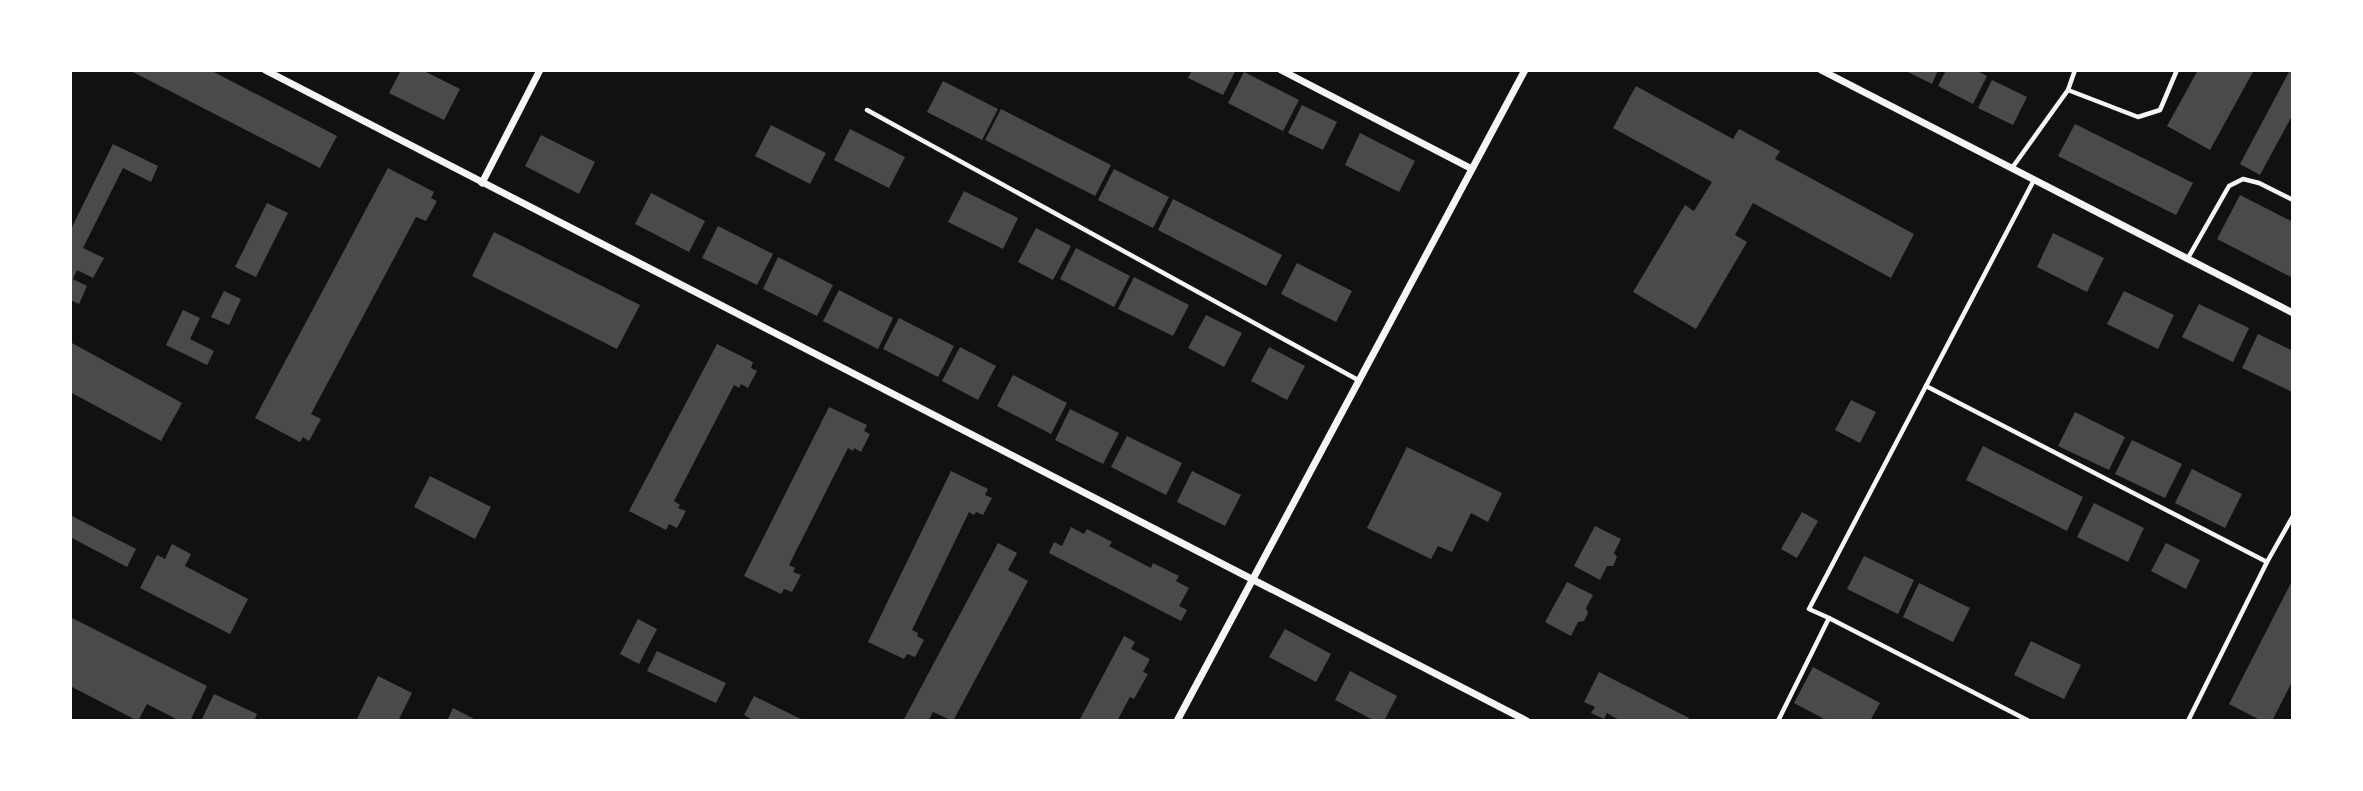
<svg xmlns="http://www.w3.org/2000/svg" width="2363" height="791" font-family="Roboto,sans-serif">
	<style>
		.building { fill: #4a4a4a }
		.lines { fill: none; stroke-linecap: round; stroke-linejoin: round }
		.service { stroke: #f5f5f5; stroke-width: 4.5 }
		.minor { stroke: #f5f5f5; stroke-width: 7 }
	</style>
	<rect width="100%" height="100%" fill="#111"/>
	<!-- building -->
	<g class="building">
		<polygon points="129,70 210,70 337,136 320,168"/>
		<polygon points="401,70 422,70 460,89 444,120 389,93"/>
		<polygon points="1192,70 1236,70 1223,95 1188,78"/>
		<polygon points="1904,70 1938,70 1932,84"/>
		<polygon points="1946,70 1975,70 1987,76 1973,104 1938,86"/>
		<polygon points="2198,70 2254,70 2210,150 2167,126"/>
		<polygon points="2290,70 2293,70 2293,114 2260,175 2240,164"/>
		<polygon points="1244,72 1299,100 1283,131 1228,103"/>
		<polygon points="1992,80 2027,97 2013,125 1978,108"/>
		<polygon points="943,81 998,109 982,140 927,112"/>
		<polygon points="1636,86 1733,139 1739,129 1780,151 1775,159 1914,234 1891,278 1753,203 1735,235 1747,242 1696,329 1633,292 1685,205 1694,211 1712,182 1613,128"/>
		<polygon points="1302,105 1337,122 1323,150 1288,133"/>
		<polygon points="1001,109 1111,165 1095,196 985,140"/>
		<polygon points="2075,124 2193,183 2176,215 2058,156"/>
		<polygon points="771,125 826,153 810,184 755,156"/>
		<polygon points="850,129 905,157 889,188 834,160"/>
		<polygon points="1360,133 1415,161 1399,192 1345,165"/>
		<polygon points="541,135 595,162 579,194 525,166"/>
		<polygon points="113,144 158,166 151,182 123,168 83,248 104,258 93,278 77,270 73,279 87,286 79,304 70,300 70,231"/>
		<polygon points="388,168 434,192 431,198 437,201 426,221 416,217 311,414 321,419 309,441 303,437 300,442 255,418"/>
		<polygon points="1114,169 1169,197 1153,228 1098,200"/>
		<polygon points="964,191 1018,218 1003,249 948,222"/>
		<polygon points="651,193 705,221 689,252 635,224"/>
		<polygon points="2240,195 2293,222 2293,278 2217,239"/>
		<polygon points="1173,199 1282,255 1266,286 1158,230"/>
		<polygon points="267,203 288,213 256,277 235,267"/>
		<polygon points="718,226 773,254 757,285 702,258"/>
		<polygon points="1036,228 1071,246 1053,280 1018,262"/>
		<polygon points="494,232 640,305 617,349 472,276"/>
		<polygon points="2053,233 2104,258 2087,292 2037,267"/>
		<polygon points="1076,248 1130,276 1114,307 1060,279"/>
		<polygon points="778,257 833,285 817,316 763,289"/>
		<polygon points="1297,263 1352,291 1336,322 1281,294"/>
		<polygon points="1134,277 1189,305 1173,336 1118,309"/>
		<polygon points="839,290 893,318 878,349 823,321"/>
		<polygon points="224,291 241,299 229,325 211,317"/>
		<polygon points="2124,291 2174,315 2158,349 2107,324"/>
		<polygon points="2199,304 2249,328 2233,362 2182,337"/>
		<polygon points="183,310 200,318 190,339 214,351 207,365 166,345"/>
		<polygon points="1206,315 1242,333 1224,367 1188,348"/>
		<polygon points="899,318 954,346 938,377 883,349"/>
		<polygon points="2258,334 2293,351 2292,392 2242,368"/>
		<polygon points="70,342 182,403 161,441 70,392"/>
		<polygon points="717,344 753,362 751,368 757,371 748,388 741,384 739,388 734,385 674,501 680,505 678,508 686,511 677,528 669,524 666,530 629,511"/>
		<polygon points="960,347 996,366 978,400 942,381"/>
		<polygon points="1269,347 1305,366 1287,400 1251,381"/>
		<polygon points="1013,375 1067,403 1051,434 997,406"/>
		<polygon points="1851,400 1876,412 1860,443 1835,430"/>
		<polygon points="829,407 867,425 864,431 870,434 861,452 854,448 853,451 848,448 789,565 795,568 793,572 801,575 792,592 784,589 781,594 744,576"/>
		<polygon points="1070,409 1119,433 1103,464 1055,440"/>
		<polygon points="2075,412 2125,437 2109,470 2058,446"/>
		<polygon points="1127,436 1182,463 1166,495 1111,467"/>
		<polygon points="2132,440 2182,464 2165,498 2115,474"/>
		<polygon points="1983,446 2083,497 2067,531 1966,480"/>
		<polygon points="1407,447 1502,493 1488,522 1471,513 1452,552 1438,546 1431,559 1367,528"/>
		<polygon points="2192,469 2242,494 2225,528 2175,503"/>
		<polygon points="951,471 988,489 985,495 992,498 983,515 976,512 974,515 969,512 912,630 918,633 917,636 924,640 915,657 907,654 904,659 868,642"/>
		<polygon points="1192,471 1241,495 1225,526 1177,502"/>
		<polygon points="430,476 491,507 475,539 414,507"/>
		<polygon points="2094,503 2144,528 2128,562 2077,537"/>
		<polygon points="1802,512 1818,521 1797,558 1781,549"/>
		<polygon points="70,515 136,549 127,567 70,537"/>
		<polygon points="1595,526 1621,539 1614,553 1617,557 1613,566 1607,566 1600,580 1574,566"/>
		<polygon points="1071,527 1084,534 1087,529 1112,542 1109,546 1151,568 1153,563 1179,576 1176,581 1189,588 1179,606 1187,610 1181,621 1049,553 1054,542 1062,546"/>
		<polygon points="998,543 1017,553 1008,570 1028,581 953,721 933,712 928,721 903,721"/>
		<polygon points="2166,543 2200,560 2186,589 2151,571"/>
		<polygon points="172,544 191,554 185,566 248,599 230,634 140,588 157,555 165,559"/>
		<polygon points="1864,556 1914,580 1898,614 1847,589"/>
		<polygon points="2293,579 2293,680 2272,721 2262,721 2229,704"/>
		<polygon points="1567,582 1593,595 1586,608 1588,613 1584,621 1578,622 1571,636 1545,622"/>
		<polygon points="1919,583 1970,608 1953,642 1903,617"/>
		<polygon points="70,617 207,686 190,721 180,721 147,704 138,721 70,686"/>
		<polygon points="638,619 657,629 639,664 620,654"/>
		<polygon points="1285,629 1331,654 1316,682 1269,657"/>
		<polygon points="1124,636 1135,642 1131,649 1150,659 1143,672 1148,674 1134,699 1130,697 1117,721 1079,721"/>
		<polygon points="2031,641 2081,665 2064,699 2014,675"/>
		<polygon points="657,651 726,683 716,703 647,671"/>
		<polygon points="1813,667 1880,703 1870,721 1828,721 1794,703"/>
		<polygon points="1350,671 1397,696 1384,721 1375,721 1335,700"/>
		<polygon points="1599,672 1689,718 1688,721 1621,721 1607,713 1604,719 1591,713 1595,707 1584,702"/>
		<polygon points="378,676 412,693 398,721 356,721"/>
		<polygon points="214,694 257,714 254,721 201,721"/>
		<polygon points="754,696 805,721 755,721 744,715"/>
		<polygon points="453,708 478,721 447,721"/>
	</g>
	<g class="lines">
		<!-- service -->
		<g class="service">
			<polyline points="2068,90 2075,70"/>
			<polyline points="867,110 1358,380"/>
			<polyline points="2012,168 2068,90 2138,117 2160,110 2177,70"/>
			<polyline points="2188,258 2229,186 2243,179 2259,183 2293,200"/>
			<polyline points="1926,386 2267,562"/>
			<polyline points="1829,618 2029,721"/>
			<polyline points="1778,721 1829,618 1809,609 2034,180"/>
			<polyline points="2188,721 2267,562 2293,516"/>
		</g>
		<!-- minor -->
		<g class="minor">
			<polyline points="265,70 1527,721"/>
			<polyline points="1281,70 1472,169"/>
			<polyline points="1821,70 2293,313"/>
			<polyline points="482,183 540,70"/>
			<polyline points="1177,721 1525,70"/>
		</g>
	</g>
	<!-- border -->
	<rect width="2363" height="791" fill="none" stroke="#ffffff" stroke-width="144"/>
</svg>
